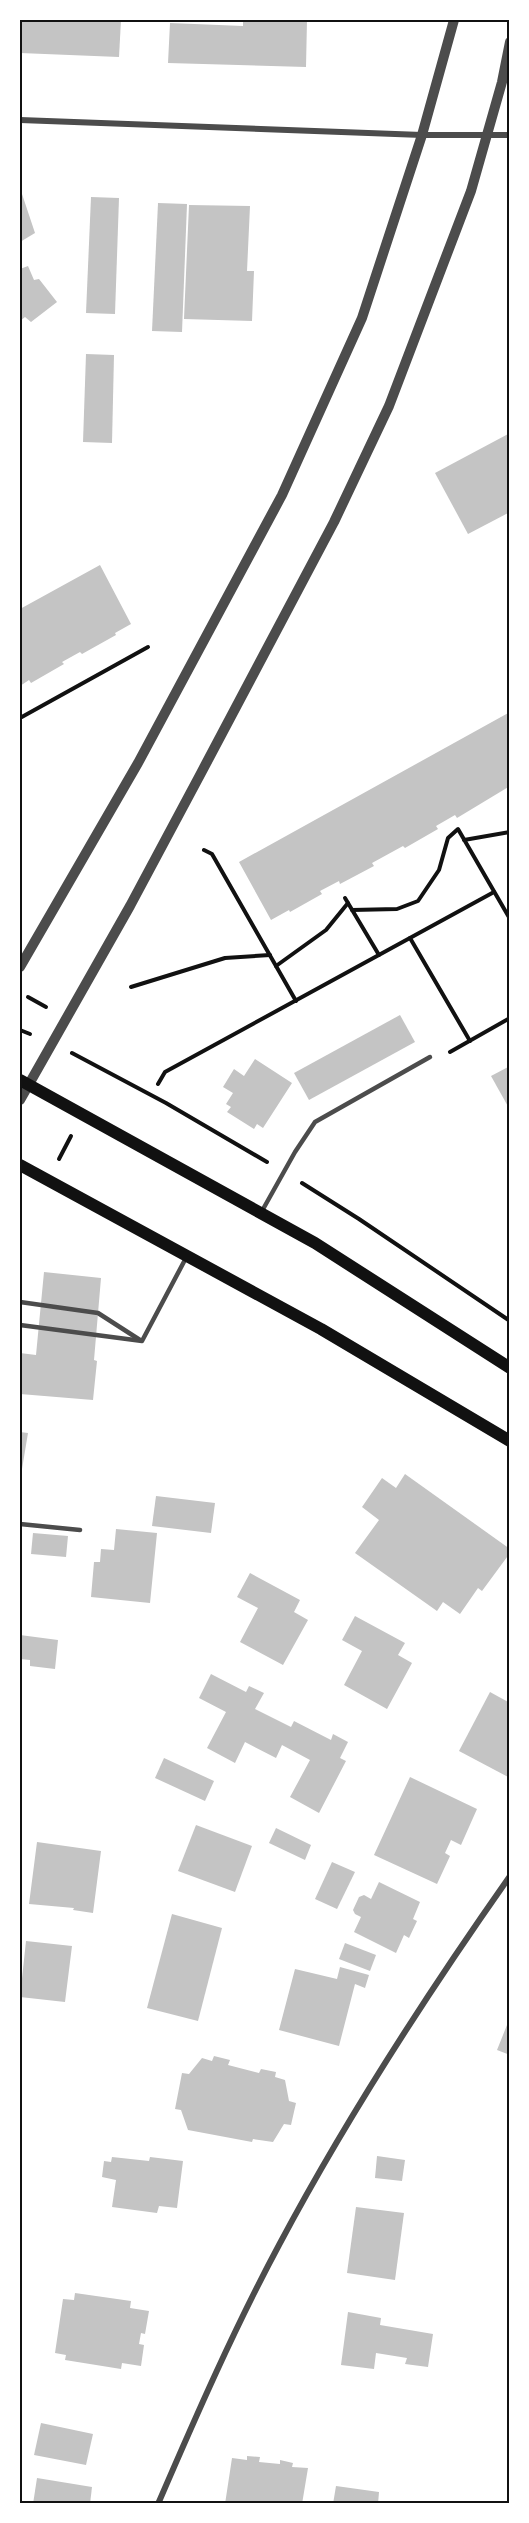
<svg xmlns="http://www.w3.org/2000/svg" width="529" height="2523" font-family="'DM Sans',sans-serif">
	<style>
		.building { fill: #c4c4c4 }
		.lines { fill: none; stroke-linecap: round; stroke-linejoin: round }
		.path { stroke: #111; stroke-width: 4 }
		.service { stroke: #4c4c4c; stroke-width: 4.5 }
		.minor { stroke: #4c4c4c; stroke-width: 6 }
		.tertiary { stroke: #4c4c4c; stroke-width: 10 }
		.secondary { stroke: #111; stroke-width: 12 }
		.neatline { fill: none; stroke: #111; stroke-width: 2 }
	</style>
	<rect width="100%" height="100%" fill="#fff"/>
	<!-- building -->
	<g class="building">
		<polygon points="20,20 121,20 119,57 20,53"/>
		<polygon points="243,20 307,20 306,67 168,63 170,23 243,26"/>
		<polygon points="20,188 35,233 20,242"/>
		<polygon points="91,197 119,198 115,314 86,313"/>
		<polygon points="158,203 187,204 182,332 152,331"/>
		<polygon points="189,205 250,206 247,271 254,271 252,321 184,319"/>
		<polygon points="28,266 34,280 39,279 57,302 31,322 25,317 20,321 20,269"/>
		<polygon points="86,354 114,355 112,443 83,442"/>
		<polygon points="510,433 510,512 468,534 435,473"/>
		<polygon points="100,565 131,624 115,633 116,635 82,654 80,652 62,662 64,664 31,683 29,680 20,686 20,609"/>
		<polygon points="510,712 510,786 457,818 455,815 436,826 438,829 405,848 403,846 372,863 374,866 340,884 339,881 320,891 322,894 290,912 289,910 271,920 239,862"/>
		<polygon points="400,1015 415,1042 309,1100 294,1073"/>
		<polygon points="255,1059 292,1083 263,1128 257,1124 254,1129 227,1112 231,1107 226,1104 233,1093 223,1087 234,1069 244,1076"/>
		<polygon points="510,1066 510,1110 491,1076"/>
		<polygon points="44,1272 101,1278 94,1360 97,1361 93,1400 20,1394 20,1353 36,1355"/>
		<polygon points="20,1432 28,1433 21,1475 20,1475"/>
		<polygon points="405,1474 510,1549 510,1553 482,1591 478,1588 460,1614 443,1602 437,1611 355,1553 379,1520 362,1507 382,1478 396,1488"/>
		<polygon points="156,1496 215,1503 211,1533 152,1526"/>
		<polygon points="116,1529 157,1533 150,1603 91,1597 94,1562 100,1562 101,1549 114,1550"/>
		<polygon points="33,1533 68,1536 66,1557 31,1554"/>
		<polygon points="250,1573 300,1600 294,1612 308,1620 283,1665 240,1642 258,1608 237,1597"/>
		<polygon points="355,1616 405,1643 398,1655 412,1663 387,1709 344,1685 362,1651 342,1640"/>
		<polygon points="20,1635 58,1640 55,1669 30,1666 30,1660 20,1659"/>
		<polygon points="211,1674 246,1692 249,1686 264,1693 255,1709 291,1727 294,1721 331,1740 333,1734 348,1742 340,1758 346,1761 319,1813 290,1797 310,1760 282,1745 276,1758 245,1742 235,1763 207,1748 226,1712 199,1698"/>
		<polygon points="490,1692 510,1703 510,1778 459,1751"/>
		<polygon points="164,1758 214,1781 205,1801 155,1778"/>
		<polygon points="410,1777 477,1809 461,1845 451,1840 445,1853 450,1856 437,1884 374,1855"/>
		<polygon points="196,1825 252,1846 235,1892 178,1871"/>
		<polygon points="276,1828 311,1845 305,1860 269,1843"/>
		<polygon points="37,1842 101,1851 93,1913 73,1910 74,1908 29,1904"/>
		<polygon points="332,1862 355,1872 337,1909 315,1899"/>
		<polygon points="379,1882 420,1902 413,1919 417,1921 409,1938 404,1935 396,1953 354,1932 361,1917 355,1914 353,1910 359,1897 364,1895 371,1899"/>
		<polygon points="172,1914 222,1928 198,2021 147,2008"/>
		<polygon points="26,1941 72,1946 65,2002 20,1997"/>
		<polygon points="345,1943 376,1955 370,1971 339,1959"/>
		<polygon points="340,1967 369,1975 365,1988 355,1984 339,2046 279,2030 295,1969 337,1979"/>
		<polygon points="509,2020 510,2020 510,2055 497,2050"/>
		<polygon points="214,2056 230,2060 228,2065 259,2073 261,2069 276,2072 275,2077 285,2080 289,2101 296,2103 291,2125 284,2124 273,2142 253,2139 252,2142 188,2130 181,2110 175,2109 182,2073 189,2074 202,2058 212,2061"/>
		<polygon points="377,2156 405,2160 402,2181 375,2178"/>
		<polygon points="112,2157 149,2161 150,2157 183,2161 177,2208 159,2206 157,2213 112,2207 116,2180 102,2177 104,2161 111,2162"/>
		<polygon points="356,2207 404,2213 395,2280 347,2273"/>
		<polygon points="75,2293 131,2301 130,2308 149,2311 145,2334 141,2333 139,2344 144,2345 141,2366 122,2363 121,2369 65,2360 66,2355 55,2353 63,2299 74,2300"/>
		<polygon points="348,2312 381,2318 380,2325 433,2334 428,2367 405,2364 407,2358 376,2353 374,2369 341,2365"/>
		<polygon points="41,2423 93,2434 86,2465 34,2455"/>
		<polygon points="247,2456 260,2457 259,2462 280,2464 280,2460 293,2463 292,2467 308,2468 302,2504 225,2504 232,2458 247,2460"/>
		<polygon points="37,2478 92,2487 90,2504 33,2504"/>
		<polygon points="336,2486 379,2492 378,2504 333,2504"/>
	</g>
	<g class="lines">
		<!-- path -->
		<g class="path">
			<polyline points="20,718 148,647"/>
			<polyline points="464,840 510,832"/>
			<polyline points="204,850 212,854 296,1001"/>
			<polyline points="345,898 379,955"/>
			<polyline points="352,910 397,909 418,901 439,870 448,838 458,829 510,919"/>
			<polyline points="410,938 470,1041"/>
			<polyline points="276,966 326,930 348,903"/>
			<polyline points="131,987 225,958 270,955"/>
			<polyline points="28,997 46,1007"/>
			<polyline points="20,1030 30,1034"/>
			<polyline points="450,1052 510,1018"/>
			<polyline points="72,1053 166,1103 267,1162"/>
			<polyline points="158,1084 165,1072 494,892"/>
			<polyline points="59,1159 71,1136"/>
			<polyline points="302,1183 359,1219 510,1321"/>
		</g>
		<!-- service -->
		<g class="service">
			<polyline points="262,1211 295,1152 315,1122 430,1057"/>
			<polyline points="20,1302 98,1313 140,1340"/>
			<polyline points="20,1325 142,1341 187,1256"/>
			<polyline points="20,1524 80,1530"/>
		</g>
		<!-- minor -->
		<g class="minor">
			<polyline points="20,120 422,135 510,135"/>
			<path d="M158,2504C196,2416 234,2329 279,2245C347,2117 427,1994 510,1876"/>
		</g>
		<!-- tertiary -->
		<g class="tertiary">
			<polyline points="20,967 138,763 282,495 362,318 422,135 454,20"/>
			<polyline points="20,1100 130,906 200,775 334,522 389,406 471,191 502,82 510,42"/>
		</g>
		<!-- secondary -->
		<g class="secondary">
			<polyline points="20,1080 315,1243 510,1368"/>
			<polyline points="20,1165 321,1329 510,1441"/>
		</g>
	</g>
	<!-- border -->
	<rect width="529" height="2523" fill="none" stroke="#ffffff" stroke-width="42"/>
	<rect x="21" y="21" width="487" height="2481" class="neatline"/>
</svg>
